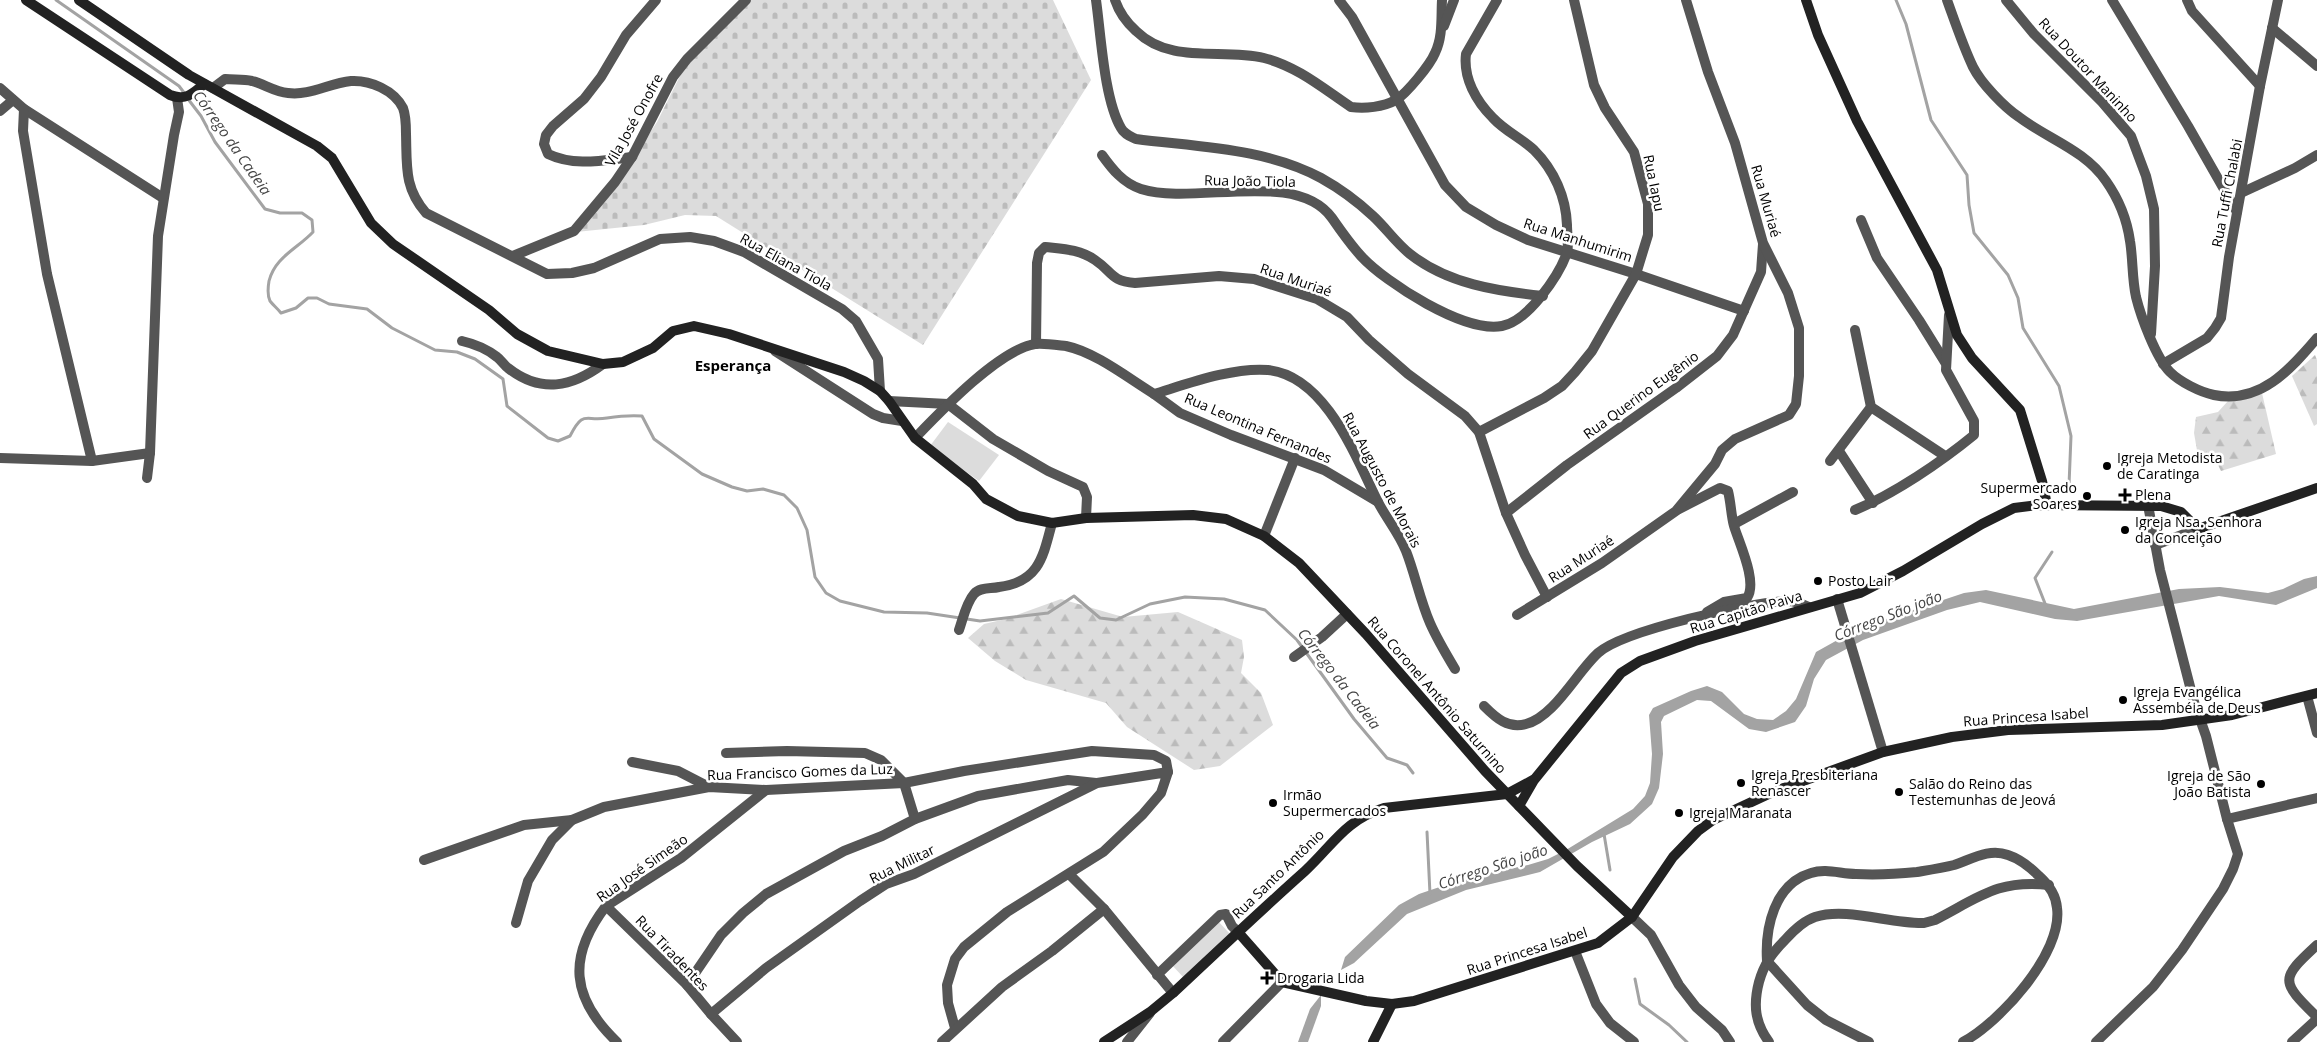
<svg xmlns="http://www.w3.org/2000/svg" width="2317" height="1042" font-family="'Open Sans',sans-serif">
	<style>
		.green { fill: #dcdcdc }
		.forest { fill: url(#forest-firs) }
		.cemetery { fill: url(#cemetery-stones) }
		.water { fill: #a3a3a3 }
		.lines { fill: none; stroke-linecap: round; stroke-linejoin: round }
		.stream { stroke: #a3a3a3; stroke-width: 3 }
		.street { stroke: #555; stroke-width: 10 }
		.secondary { stroke: #222; stroke-width: 10 }
		.poi-dot { fill: #000; stroke: #fff; stroke-width: 2 }
		.labels { text-anchor: middle; stroke-width: 5; stroke-linejoin: round; paint-order: stroke }
		.street-label { font-size: 14px; fill: #000; stroke: #fff }
		.poi-label { font-size: 14px; fill: #000; stroke: #fff; text-anchor: start }
		.water-label { font-size: 15px; font-style: italic; fill: #444; stroke: #fff }
		.neighbourhood-label { font-size: 15px; font-weight: bold; fill: #000; stroke: #fff }
	</style>
	<defs>
		<pattern id="forest-firs" width="22" height="20" patternUnits="userSpaceOnUse" patternTransform="scale(1.25)"><rect width="22" height="20" fill="#dcdcdc"/><path d="M5 1l3.5 6h-7zM16 11l3.5 6h-7z" fill="#bbb"/></pattern>
		<pattern id="cemetery-stones" width="16" height="16" patternUnits="userSpaceOnUse" patternTransform="scale(1.25)"><rect width="16" height="16" fill="#dcdcdc"/><path d="M2 7V4a2 2 0 0 1 4 0v3zM10 15v-3a2 2 0 0 1 4 0v3z" fill="#bbb"/></pattern>
	</defs>
	<rect width="100%" height="100%" fill="#fff"/>
	<!-- green -->
	<g class="green">
		<polygon points="948,422 999,455 979,481 930,446"/>
		<polygon points="1217,920 1230,934 1184,978 1171,964"/>
	</g>
	<!-- forest -->
	<g class="forest">
		<polygon points="2315,355 2317,360 2317,424 2314,426 2292,376"/>
		<polygon points="2262,393 2276,454 2221,471 2212,453 2198,456 2194,433 2196,417 2218,412 2228,401"/>
		<polygon points="1061,599 1123,617 1178,612 1242,640 1244,657 1241,673 1261,693 1273,725 1220,766 1194,770 1127,727 1106,703 1026,680 995,661 968,638 984,624 1006,619"/>
	</g>
	<!-- cemetery -->
	<polygon class="cemetery" points="751,0 1053,0 1091,80 923,345 716,216 685,215 644,225 576,232 611,191 657,122 685,66"/>
	<!-- water -->
	<g class="water">
		<polygon points="2317,576 2317,588 2276,605 2219,596 2077,621 2055,619 1980,602 1947,610 1863,640 1826,660 1814,679 1806,706 1795,722 1766,732 1749,729 1711,701 1697,700 1664,716 1661,722 1663,754 1659,788 1652,804 1630,824 1592,842 1540,872 1466,890 1407,914 1354,963 1341,970 1345,957 1399,905 1419,894 1469,877 1528,865 1548,859 1566,850 1633,809 1645,796 1650,783 1652,754 1649,715 1653,708 1691,691 1707,686 1722,692 1744,714 1757,719 1773,720 1786,711 1796,699 1816,652 1859,628 1964,593 1986,590 2074,609 2179,589 2220,587 2268,593 2283,589 2304,579"/>
		<polygon points="1321,995 1321,1006 1308,1042 1298,1042 1310,1009"/>
	</g>
	<g class="lines">
		<!-- stream -->
		<g class="stream">
			<polyline points="56,0 179,86 185,94"/>
			<polyline points="1896,0 1906,24 1931,120 1967,175 1969,205 1974,233 2008,275 2018,298 2023,328 2059,386 2071,436 2069,485"/>
			<path d="M188,99L201,116L215,142L265,209L280,213H302L312,220L313,232C297,249 275,257 269,281C268,287 267,295 270,301C273,305 278,309 281,313L296,308L308,298H317L329,304L367,309L392,328L435,350L457,352L475,359L503,379L507,406L548,438L558,441L570,436C584,409 585,422 607,418C620,416 630,415 642,416L654,439L702,474L732,487L747,491L763,489L784,495L797,508L807,530L815,577L826,593L840,601L884,612L927,613L980,621L1048,613L1074,596L1100,618L1116,620L1150,604L1185,597L1224,599L1265,610L1297,640L1354,719L1387,758L1407,765L1413,773"/>
			<polyline points="2046,606 2035,578 2052,552"/>
			<polyline points="1427,832 1430,894"/>
			<polyline points="1604,834 1610,870"/>
			<polyline points="1635,979 1640,1004 1669,1025 1687,1042"/>
		</g>
		<!-- street -->
		<g class="street">
			<path d="M1096,0C1101,35 1104,99 1121,128C1124,134 1130,136 1136,139C1197,147 1266,148 1321,178C1339,188 1358,202 1373,216C1386,228 1396,243 1410,254C1448,284 1497,291 1543,296"/>
			<path d="M1115,0C1119,12 1127,23 1136,31C1171,65 1221,48 1264,58C1297,66 1324,89 1351,107C1365,109 1383,107 1396,100C1407,93 1430,65 1435,53C1443,37 1441,18 1442,0"/>
			<polyline points="1339,0 1352,17 1445,185 1466,207 1496,225 1528,240 1636,274 1744,311"/>
			<path d="M1947,0C1955,22 1963,46 1973,67C1981,83 2004,107 2019,117C2048,139 2085,150 2106,181C2118,198 2127,220 2130,241C2133,259 2132,279 2136,297C2141,317 2156,358 2170,372C2180,382 2200,392 2214,395C2260,404 2290,370 2317,338"/>
			<polyline points="2006,0 2034,34 2102,102 2131,136 2146,176 2154,209 2155,266 2151,334"/>
			<polyline points="2112,0 2188,126 2237,212"/>
			<polyline points="2187,0 2192,11 2260,86"/>
			<polyline points="1444,26 1454,0"/>
			<polyline points="2272,28 2317,66"/>
			<polyline points="0,88 24,109 163,198"/>
			<path d="M213,88L225,79C234,80 243,79 252,81C264,84 275,92 288,93C310,96 329,83 351,81C370,80 394,90 403,108C406,116 406,126 406,134C407,166 404,188 426,213L547,274L572,273L594,268L660,239L690,237L714,241L744,252L842,309L856,321L878,359L880,391"/>
			<polyline points="24,109 23,131 47,274 92,461"/>
			<polyline points="0,111 13,100"/>
			<path d="M1102,155C1112,169 1123,183 1141,189C1194,206 1296,168 1332,218C1341,231 1350,244 1361,256C1386,283 1464,333 1502,326C1528,321 1558,277 1567,253C1569,246 1567,233 1567,225C1566,197 1554,170 1534,150C1521,138 1505,131 1493,118C1476,101 1463,78 1466,54L1497,0"/>
			<path d="M632,157C604,160 575,167 548,154L544,144L546,135L553,126L584,99L601,77L626,35L656,0"/>
			<polyline points="2243,192 2295,168 2317,155"/>
			<polyline points="1861,220 1877,258 1919,320 1945,362"/>
			<polyline points="513,256 574,231 615,182 632,157 673,77 687,59 746,0"/>
			<polyline points="1855,330 1871,407 1945,456"/>
			<path d="M462,341C475,344 487,349 497,357C501,360 504,365 508,368C541,394 572,387 603,364"/>
			<path d="M1036,344L1037,263L1039,253L1045,247C1062,249 1079,249 1095,260C1113,272 1110,281 1135,283L1219,276L1254,279L1317,299L1347,317L1369,340L1408,374L1465,416L1479,432L1506,513L1525,555L1547,597"/>
			<polyline points="775,351 873,414 883,418 902,421"/>
			<polyline points="2163,364 2207,338 2215,328 2221,318 2229,257 2260,86 2278,0"/>
			<polyline points="1154,394 1180,413 1231,435 1324,470 1378,502"/>
			<polyline points="889,401 948,404 993,439 1048,471 1083,487 1087,497 1086,518"/>
			<polyline points="1479,432 1544,398 1562,386 1575,372 1592,351 1636,274 1648,235 1648,204 1634,152 1605,108 1594,85 1574,0"/>
			<path d="M915,438C941,411 999,350 1035,344C1044,343 1057,345 1066,346C1095,352 1128,378 1154,394C1187,384 1233,367 1268,370C1326,376 1356,458 1378,502C1386,518 1399,533 1406,551C1415,574 1420,600 1430,623C1437,639 1446,654 1455,669"/>
			<polyline points="1839,451 1873,503"/>
			<polyline points="0,458 92,461 150,453"/>
			<polyline points="1830,461 1871,407"/>
			<polyline points="147,478 150,453 158,236 174,135 179,112 177,98"/>
			<path d="M1679,509L1720,488L1728,491C1731,503 1731,515 1734,526C1739,543 1758,582 1747,598L1724,602L1707,612"/>
			<path d="M1855,510C1894,494 1941,462 1974,435V421L1946,370L1949,315"/>
			<polyline points="1506,513 1567,465 1676,388 1717,356 1733,335 1761,272 1763,244"/>
			<polyline points="1734,524 1793,492"/>
			<polyline points="1264,536 1295,458"/>
			<polyline points="2155,545 2198,529"/>
			<polyline points="1837,599 1883,752"/>
			<polyline points="1517,615 1602,563 1676,511 1715,464 1722,450 1735,439 1789,415 1796,404 1799,376 1799,328 1788,293 1763,243 1735,143 1708,72 1686,0"/>
			<path d="M959,630C963,619 966,603 974,594C980,587 990,589 999,587C1039,582 1043,557 1052,523"/>
			<polyline points="1294,657 1322,637 1347,614"/>
			<polyline points="2307,696 2317,733"/>
			<path d="M1484,706C1496,718 1508,729 1526,724C1554,717 1577,672 1598,653C1624,630 1751,602 1788,601C1795,601 1802,604 1809,607"/>
			<polyline points="726,753 787,751 865,753 881,760 904,783 915,819"/>
			<polyline points="632,762 678,771 709,787"/>
			<polyline points="2227,819 2317,798"/>
			<polyline points="424,860 524,825 572,820"/>
			<polyline points="1070,875 1104,909 1173,993"/>
			<polyline points="606,906 687,985 711,1014 737,1042"/>
			<polyline points="1632,917 1651,935 1679,985 1696,1007 1722,1030 1730,1042"/>
			<polyline points="516,923 528,881 552,840 572,820 604,807 709,787 766,790 904,783 964,771 1092,751 1154,755 1166,761 1168,772"/>
			<path d="M2317,945C2280,979 2280,981 2317,1017"/>
			<polyline points="1575,951 1596,1004 1610,1023 1634,1042"/>
			<polyline points="1157,975 1220,915 1226,914 1232,926 1238,932"/>
			<polyline points="687,985 721,935 743,913 766,894 844,851 882,836 915,819 978,796 1068,780 1096,783"/>
			<polyline points="711,1014 766,968 860,901 886,884 914,874 1097,783 1168,772 1161,793 1143,814 1103,852 1007,912 964,947 955,959 947,985 948,1003 955,1028"/>
			<path d="M617,1042C571,998 567,957 606,906L681,858L766,790"/>
			<polyline points="942,1042 1002,987 1052,951 1104,909"/>
			<polyline points="1127,1042 1150,1013"/>
			<polyline points="1223,1042 1282,982"/>
			<path d="M1769,1042C1755,1023 1753,1005 1759,982C1764,964 1772,953 1785,940C1793,931 1803,921 1815,917C1847,907 1890,924 1924,923L1935,920C1978,898 1998,879 2049,885"/>
			<path d="M1869,1042L1826,1020L1807,1005L1767,961C1765,928 1774,884 1811,873C1826,868 1841,874 1856,874C1876,875 1897,874 1917,872C1929,870 1942,868 1954,865C1972,859 1989,848 2008,855C2020,859 2030,867 2039,876C2048,884 2056,895 2057,908C2063,953 2000,1022 1963,1042"/>
			<polyline points="2096,1042 2153,987 2182,950 2223,889 2233,869 2238,854 2227,819 2206,736 2194,702 2160,570 2148,505"/>
			<polyline points="2292,1042 2317,1019"/>
		</g>
		<!-- secondary -->
		<g class="secondary">
			<path d="M26,0L170,95C185,101 193,94 204,84"/>
			<polyline points="79,0 189,75 317,146 332,158 371,223 393,244 489,310 517,334 548,351 603,364 623,362 653,348 673,331 694,326 729,334 844,372 864,381 880,391 889,401 915,438 973,484 986,499 1018,516 1052,523 1086,518 1193,515 1226,519 1264,536 1299,563 1366,634 1485,771 1577,866 1632,917"/>
			<polyline points="1806,0 1818,35 1857,121 1937,270 1957,335 1972,358 2020,410 2042,481 2047,505"/>
			<polyline points="1519,806 1534,780 1621,673 1640,661 1695,641 1860,593 1903,571 1982,524 2014,508 2038,505 2161,506 2181,512 2198,529 2317,488"/>
			<polyline points="1238,932 1282,982 1366,1001 1392,1004 1414,1001 1598,943 1632,917 1673,857 1698,831 1713,820 1773,792 1883,752 1952,737 2008,730 2162,725 2232,715 2317,693"/>
			<path d="M1104,1042L1150,1012L1173,993C1217,952 1260,911 1305,871C1333,845 1345,820 1384,808L1507,794L1533,780"/>
			<polyline points="1373,1042 1392,1004"/>
		</g>
	</g>
	<!-- markers -->
	<g class="poi-dot">
		<circle cx="2107" cy="466" r="5"/>
		<path d="M2122.5 487.5h5v5h5v5h-5v5h-5v-5h-5v-5h5z"/>
		<circle cx="2087" cy="496" r="5"/>
		<circle cx="2125" cy="530" r="5"/>
		<circle cx="1818" cy="581" r="5"/>
		<circle cx="2123" cy="700" r="5"/>
		<circle cx="1741" cy="783" r="5"/>
		<circle cx="2261" cy="784" r="5"/>
		<circle cx="1899" cy="792" r="5"/>
		<circle cx="1273" cy="803" r="5"/>
		<circle cx="1679" cy="813" r="5"/>
		<path d="M1264.5 970.5h5v5h5v5h-5v5h-5v-5h-5v-5h5z"/>
	</g>
	<g class="labels">
		<!-- street labels -->
		<g class="street-label">
			<text transform="translate(2088 70) rotate(47)" y="5">Rua Doutor Maninho</text>
			<text transform="translate(634 120) rotate(-61)" y="5">Vila José Onofre</text>
			<text transform="translate(1250 181) rotate(1)" y="5">Rua João Tiola</text>
			<text transform="translate(1654 183) rotate(78)" y="5">Rua Iapu</text>
			<text transform="translate(2227 193) rotate(-79)" y="5">Rua Tuffi Chalabi</text>
			<text transform="translate(1766 201) rotate(74)" y="5">Rua Muriaé</text>
			<text transform="translate(1578 240) rotate(18)" y="5">Rua Manhumirim</text>
			<text transform="translate(786 262) rotate(29)" y="5">Rua Eliana Tiola</text>
			<text transform="translate(1296 280) rotate(19)" y="5">Rua Muriaé</text>
			<text transform="translate(1641 395) rotate(-36)" y="5">Rua Querino Eugênio</text>
			<text transform="translate(1258 428) rotate(23)" y="5">Rua Leontina Fernandes</text>
			<text transform="translate(1382 480) rotate(62)" y="5">Rua Augusto de Morais</text>
			<text transform="translate(1581 559) rotate(-33)" y="5">Rua Muriaé</text>
			<text transform="translate(1746 612) rotate(-17)" y="5">Rua Capitão Paiva</text>
			<text transform="translate(1437 695) rotate(49)" y="5">Rua Coronel Antônio Saturnino</text>
			<text transform="translate(2026 717) rotate(-4)" y="5">Rua Princesa Isabel</text>
			<text transform="translate(800 772) rotate(-2)" y="5">Rua Francisco Gomes da Luz</text>
			<text transform="translate(902 864) rotate(-26)" y="5">Rua Militar</text>
			<text transform="translate(642 868) rotate(-35)" y="5">Rua José Simeão</text>
			<text transform="translate(1278 874) rotate(-44)" y="5">Rua Santo Antônio</text>
			<text transform="translate(1527 951) rotate(-18)" y="5">Rua Princesa Isabel</text>
			<text transform="translate(672 953) rotate(46)" y="5">Rua Tiradentes</text>
		</g>
		<!-- poi labels -->
		<g class="poi-label">
			<text x="2117" y="463">Igreja Metodista<tspan x="2117" dy="16">de Caratinga</tspan></text>
			<text x="2077" y="493" text-anchor="end">Supermercado<tspan x="2077" dy="16">Soares</tspan></text>
			<text x="2135" y="500">Plena</text>
			<text x="2135" y="527">Igreja Nsa. Senhora<tspan x="2135" dy="16">da Conceição</tspan></text>
			<text x="1828" y="586">Posto Lair</text>
			<text x="2133" y="697">Igreja Evangélica<tspan x="2133" dy="16">Assembéia de Deus</tspan></text>
			<text x="1751" y="780">Igreja Presbiteriana<tspan x="1751" dy="16">Renascer</tspan></text>
			<text x="2251" y="781" text-anchor="end">Igreja de São<tspan x="2251" dy="16">João Batista</tspan></text>
			<text x="1909" y="789">Salão do Reino das<tspan x="1909" dy="16">Testemunhas de Jeová</tspan></text>
			<text x="1283" y="800">Irmão<tspan x="1283" dy="16">Supermercados</tspan></text>
			<text x="1689" y="818">Igreja Maranata</text>
			<text x="1277" y="983">Drogaria Lida</text>
		</g>
		<!-- water labels -->
		<g class="water-label">
			<text transform="translate(232 143) rotate(55)" y="5">Córrego da Cadeia</text>
			<text transform="translate(1888 616) rotate(-21)" y="5">Córrego São joão</text>
			<text transform="translate(1339 679) rotate(52)" y="5">Córrego da Cadeia</text>
			<text transform="translate(1493 867) rotate(-18)" y="5">Córrego São joão</text>
		</g>
		<!-- neighbourhood labels -->
		<g class="neighbourhood-label">
			<text x="733" y="371">Esperança</text>
		</g>
	</g>
</svg>
